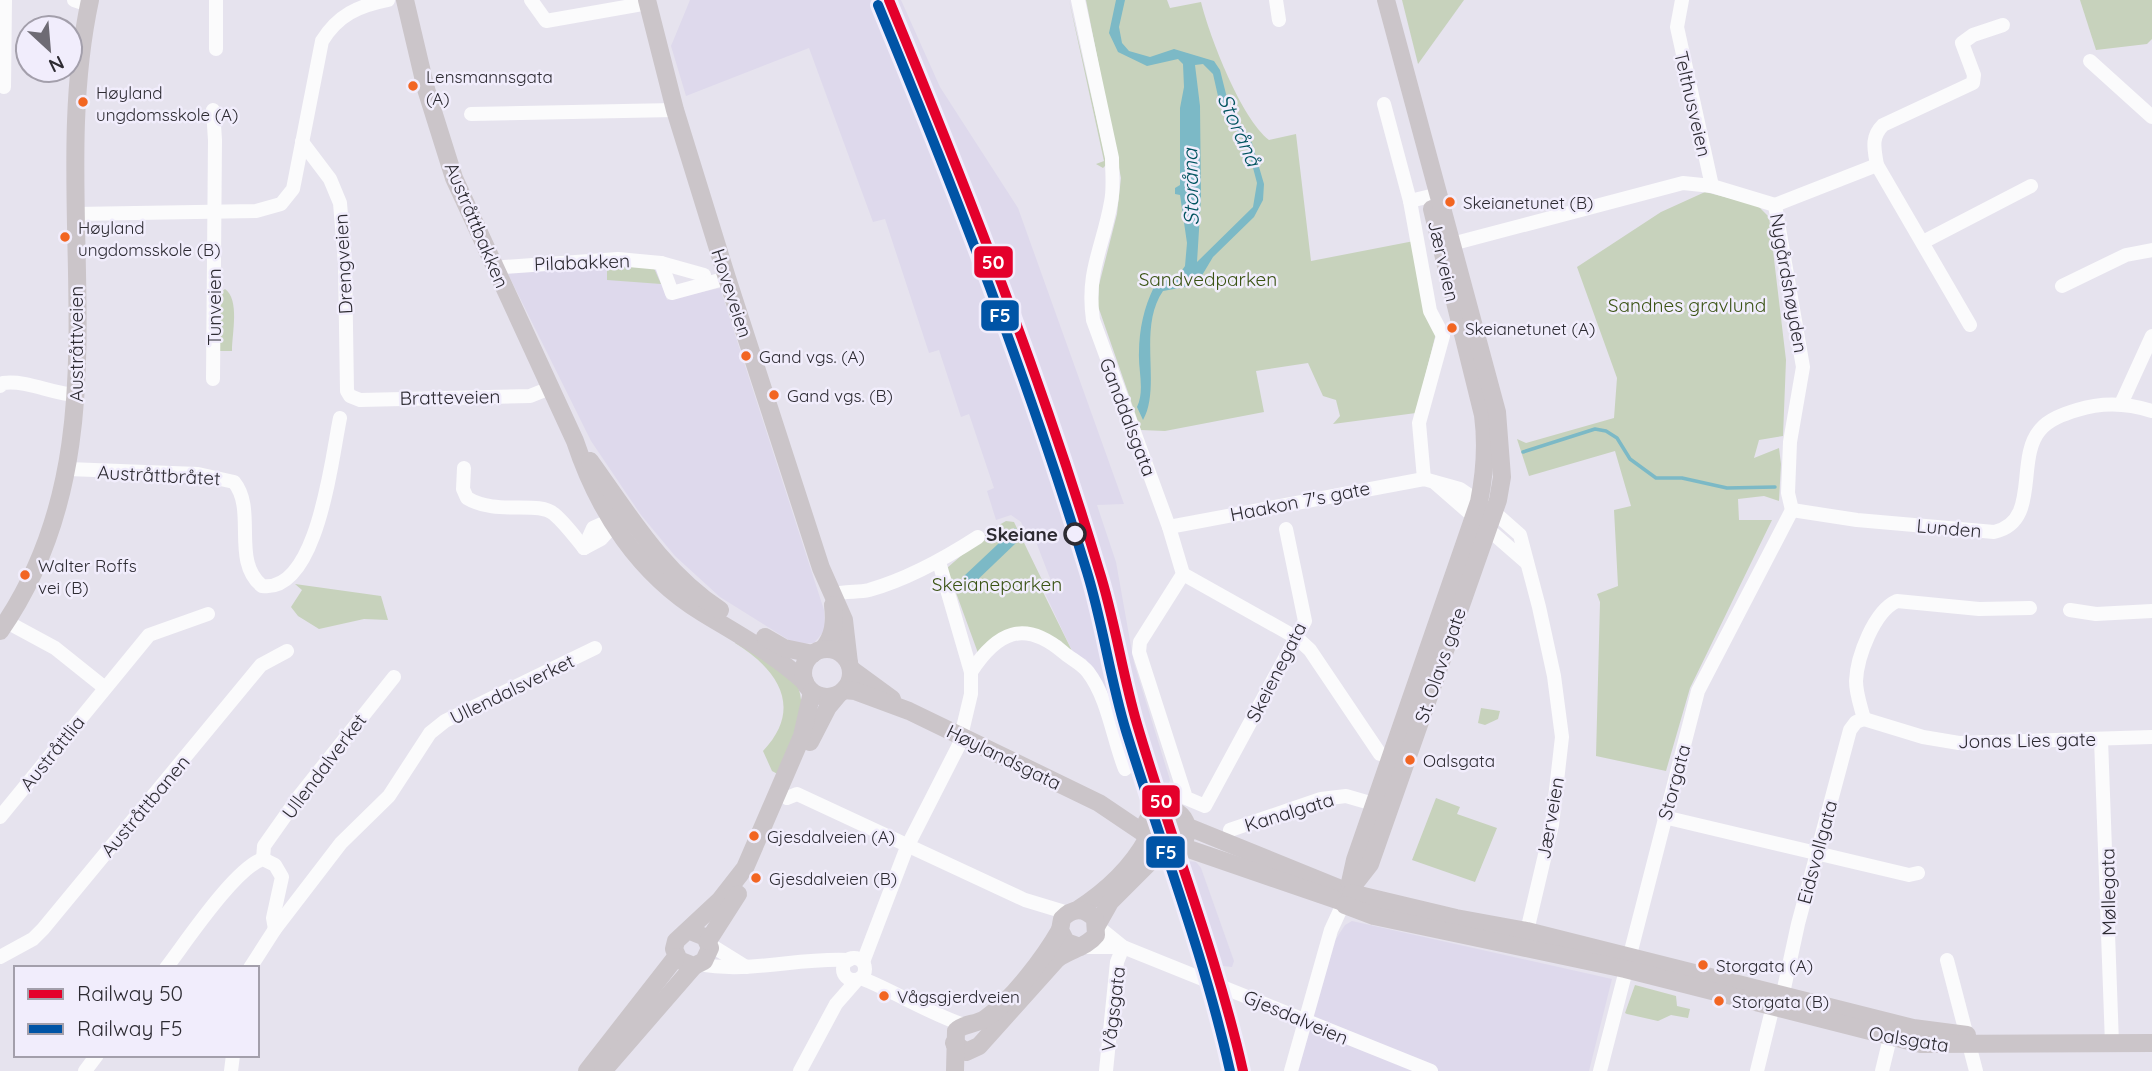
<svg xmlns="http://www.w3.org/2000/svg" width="2152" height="1071" font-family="Quicksand,sans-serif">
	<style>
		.built { fill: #ded9ec }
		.green { fill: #c7d2bc }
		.water { fill: #7cb9c6; fill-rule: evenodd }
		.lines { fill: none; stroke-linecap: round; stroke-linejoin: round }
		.stream { stroke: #7cb9c6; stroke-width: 3.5 }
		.minor { stroke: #fbfbfc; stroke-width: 14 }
		.major { stroke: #cbc5c9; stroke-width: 18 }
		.rail { stroke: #c7c6c9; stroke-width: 3.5; stroke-dasharray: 3.5 7; stroke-linecap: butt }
		.rail-1-casing { stroke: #f1edfc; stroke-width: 16 }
		.rail-2-casing { stroke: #f1edfc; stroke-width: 16 }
		.rail-1 { stroke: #e4002b; stroke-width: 10 }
		.rail-2 { stroke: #0054a6; stroke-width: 10 }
		.bus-dot { fill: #f26522; stroke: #f1edfc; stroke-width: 2.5 }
		.stop-dot { fill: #f1edfc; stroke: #2d2b32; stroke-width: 3.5 }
		.labels { text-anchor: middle; stroke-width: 5; stroke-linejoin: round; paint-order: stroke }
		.bus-label { font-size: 17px; fill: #2d2b32; stroke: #f1edfc; text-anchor: start }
		.street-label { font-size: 19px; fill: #2d2b32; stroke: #f1edfc }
		.park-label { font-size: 19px; fill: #3a5313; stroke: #f1edfc }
		.stop-label { font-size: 19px; font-weight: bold; fill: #2d2b32; stroke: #f1edfc; text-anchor: end }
		.water-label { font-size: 21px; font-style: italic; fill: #01545f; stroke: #f1edfc }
		.line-badge { stroke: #f1edfc; stroke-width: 2.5 }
		.badge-label { font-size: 19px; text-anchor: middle; font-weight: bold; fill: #fff }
	</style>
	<rect width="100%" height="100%" fill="#e6e3ee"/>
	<!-- built -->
	<g class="built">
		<polygon points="690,0 901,0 940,87 1018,208 1124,504 1097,505 1116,562 1134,663 1170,780 1166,792 1148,797 1136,786 1086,659 1075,657 1043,589 1053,586 1031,529 1025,531 1021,522 1011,515 996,520 987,491 994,488 969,414 961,417 939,350 929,353 885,219 873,222 809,48 686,96 671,46"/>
		<polygon points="655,265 667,300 720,288 824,610 825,630 814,643 795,644 720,597 675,556 641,515 591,441 508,274 511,269"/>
		<polygon points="1189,861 1196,862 1201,868 1234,961 1232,967 1203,964 1171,867"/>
		<polygon points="1352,921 1612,979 1589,1071 1295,1071 1332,945 1345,925"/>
	</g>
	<!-- green -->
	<g class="green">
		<polygon points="1069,0 1107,164 1103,168 1096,164 1104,161"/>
		<path d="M1086,0H1167L1170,8L1201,2C1210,38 1241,118 1269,140L1296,134L1311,261L1414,241L1436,333L1416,413L1333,424L1340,416L1336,400L1323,396L1308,363L1256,371L1264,412L1165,431L1141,430L1098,306L1099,285L1117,214L1121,178Z"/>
		<polygon points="1402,0 1464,0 1418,64"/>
		<polygon points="2080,0 2152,0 2152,39 2147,44 2096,50"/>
		<polygon points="1705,192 1757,205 1769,217 1786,360 1783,436 1759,440 1754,458 1779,448 1781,464 1779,501 1764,496 1738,499 1739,520 1772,520 1690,688 1666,771 1596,756 1600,602 1597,594 1618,586 1614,510 1631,506 1615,451 1529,476 1517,439 1526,443 1614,418 1617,378 1577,267 1661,212"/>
		<polygon points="610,265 653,266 661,284 607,280 607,268"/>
		<path d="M225,289C240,300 232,333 232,351H218V294Z"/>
		<polygon points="1006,521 1014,522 1044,584 1041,588 1075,657 1067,652 1061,641 1036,630 978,653 947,568 992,529"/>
		<polygon points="295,584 381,596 388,620 364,619 319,629 298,616 291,607 302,590"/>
		<path d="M737,638L797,685C810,712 790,748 781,776L772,771L763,751C805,707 776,668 735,643Z"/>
		<polygon points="1481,708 1500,711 1498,719 1485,725 1478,723"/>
		<polygon points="1436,798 1460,807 1457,814 1497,828 1475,882 1412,860"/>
		<polygon points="1635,985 1676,996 1677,1006 1690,1009 1688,1018 1671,1015 1658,1021 1627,1014 1625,1013"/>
	</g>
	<!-- water -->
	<g class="water">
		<path d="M1116,0H1125L1119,27L1122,43L1129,51L1150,57L1174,49L1214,61L1220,70L1228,102L1252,143L1264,184L1263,200L1254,217L1213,257L1201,277L1185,287L1163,291C1137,329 1162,386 1143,420L1137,407C1145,390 1138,370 1139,352C1139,330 1144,307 1154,287L1180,273L1185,266L1187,243L1180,195L1175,194V188L1180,185V108L1184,87L1183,64L1178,59L1147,66L1118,52L1109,33ZM1203,64L1213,74L1220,105L1247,145L1257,183L1253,207L1197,262L1201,198L1200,106L1195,65Z"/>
		<polygon points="1015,528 1020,537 1017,542 970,587 964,576"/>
	</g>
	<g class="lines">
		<!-- stream -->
		<polyline class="stream" points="1523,452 1595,429 1606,431 1617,438 1630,459 1656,478 1682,478 1727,488 1775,487"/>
		<!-- minor -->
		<g class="minor">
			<polyline points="74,0 89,5"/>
			<polyline points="216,0 216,49"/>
			<polyline points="531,0 546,21 648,3"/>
			<path d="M1078,0L1112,158C1112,173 1114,188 1111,202C1103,248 1086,271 1093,320L1169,527L1183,574L1140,642L1139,652L1186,798L1205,806L1305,621L1286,529"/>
			<polyline points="1276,0 1279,20"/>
			<polyline points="1682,0 1677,27 1712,186"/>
			<polyline points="2090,61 2152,117"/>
			<polyline points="4,87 5,0"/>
			<polyline points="1384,104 1410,201 1430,311 1443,336 1419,423 1424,479"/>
			<polyline points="213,110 215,140 213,379"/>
			<polyline points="471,114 675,110"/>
			<polyline points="302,142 330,179 340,203 345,263 347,391 350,396 360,400 530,396 550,388"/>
			<path d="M1877,165C1874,148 1871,137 1883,125L1973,83L1974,75L1962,43L1973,35L2003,25"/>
			<polyline points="1410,201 1439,194"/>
			<polyline points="1775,205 1803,367 1790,442 1788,493 1792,510"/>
			<polyline points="1775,205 1877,165 1970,325"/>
			<path d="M75,214L256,211L281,204L293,189L322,41C338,15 358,6 388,0"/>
			<polyline points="1923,242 2031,186"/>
			<polyline points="1444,246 1683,183 1712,186 1775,205"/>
			<polyline points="661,263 704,275"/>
			<polyline points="504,267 618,259 661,263 672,293 727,278"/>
			<polyline points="2062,286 2126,255 2152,250"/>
			<path d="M0,386L3,383C29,380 51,394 77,395"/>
			<polyline points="2121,404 2152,336"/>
			<path d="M464,468L463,489L467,498C496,516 538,500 554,514C565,523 575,537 584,548"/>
			<path d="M68,469L198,474L234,482C257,510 231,561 262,586C318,594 332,455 340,418"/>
			<polyline points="1434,482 1527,563"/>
			<path d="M1792,510L1857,520L1994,532C2041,522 2015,459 2040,430C2049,419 2064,414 2077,410C2102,402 2127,403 2152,411"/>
			<polyline points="1169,527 1424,479 1460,489 1494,512 1520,535 1539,607 1554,676 1562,737 1552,825 1527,931 1530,940"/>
			<polyline points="584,548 593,528 620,516"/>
			<polyline points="584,548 601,539 621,517"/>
			<polyline points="939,562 971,672 971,694 961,736"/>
			<polyline points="1183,574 1297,638 1310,650 1380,754"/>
			<path d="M831,595C845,590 857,593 869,590C908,579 944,559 978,537"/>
			<polyline points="2070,610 2096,614 2152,611"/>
			<polyline points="7,622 55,648 105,688"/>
			<path d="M971,672C997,632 1024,619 1063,652C1071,659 1082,664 1088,672C1108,698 1113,739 1125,769"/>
			<polyline points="1864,719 1923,737 1959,743 2152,737"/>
			<path d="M1864,719C1861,707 1856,694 1856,681C1857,657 1874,611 1897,601L1979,609L2030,608"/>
			<polyline points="2101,739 2112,1044"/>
			<polyline points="787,798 797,794 1025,900 1068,913"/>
			<polyline points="0,817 149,635 208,614"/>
			<polyline points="1664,817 1909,875 1918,873"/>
			<polyline points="1230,830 1321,799 1346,796 1384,807"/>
			<polyline points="263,859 264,846 300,795 394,677"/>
			<polyline points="1097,926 1123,947 1431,1071"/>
			<polyline points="709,944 746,967"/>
			<polyline points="1081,947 1123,947"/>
			<polyline points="0,957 33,939 43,929 261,665 287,651"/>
			<circle cx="854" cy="969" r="11"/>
			<polyline points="1947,960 1976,1071"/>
			<polyline points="863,962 907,847 959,745"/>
			<path d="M699,964C749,974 798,957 849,960"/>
			<path d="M166,968C186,942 235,868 263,859L275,865L282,877L273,918L275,929"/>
			<polyline points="250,968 275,929 341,843 389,796 430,733 445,721 595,648"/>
			<path d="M861,978C896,992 928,1013 964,1025"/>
			<polyline points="1783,993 1798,924 1850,730 1856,722 1864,719"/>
			<polyline points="85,1071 97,1055"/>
			<polyline points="231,1071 233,1055"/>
			<polyline points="800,1071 836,1004 857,980"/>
			<polyline points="1106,1071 1117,962 1123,947"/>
			<polyline points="1291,1071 1331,930 1343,904"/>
			<polyline points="1600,1071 1698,691 1792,510"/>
			<polyline points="1757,1071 1773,1006"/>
			<polyline points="1882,1071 1890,1038"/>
		</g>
		<!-- major -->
		<g class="major">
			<path d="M405,0L426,89L454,178L575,441C598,511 639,574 703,613C739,635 773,653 805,682"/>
			<polyline points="647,0 675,110 727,278 821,568 844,620 849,663"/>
			<path d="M590,461C629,515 662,572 720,610"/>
			<path d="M0,631C133,440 44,213 90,0"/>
			<polyline points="765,637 784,648 813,654"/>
			<path d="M823,649C834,636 835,622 833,605"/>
			<circle cx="827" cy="673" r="24"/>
			<polyline points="851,669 892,699"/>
			<polyline points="844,690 855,691 909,711 1099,803 1145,834"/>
			<polyline points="810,742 828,707 838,695"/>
			<circle cx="1166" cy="830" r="21"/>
			<polyline points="1186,826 1346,891"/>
			<polyline points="1180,846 1340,901"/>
			<path d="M1349,887L1355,860L1479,502C1485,472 1487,445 1483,415L1432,209"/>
			<polyline points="1349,891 1370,864 1498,500 1502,477 1497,412 1386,0"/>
			<polyline points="1351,893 1456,918 1527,931 1913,1028 1967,1035"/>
			<polyline points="1345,905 1374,916 1625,969 1921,1044 2152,1043"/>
			<path d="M1077,910C1105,892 1131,868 1147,839"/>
			<polyline points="1097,925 1110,902 1161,851"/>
			<polyline points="690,931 705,937 710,948 704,961 694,966 679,960 674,949 676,941 720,900 745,868 802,736 812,692"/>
			<polyline points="708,941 738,894"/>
			<path d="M954,1043L966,1052L979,1046L1057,959C1070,949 1086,948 1096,935L1095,919C1084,907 1072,908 1062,919L1060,930L1066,942L1080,947"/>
			<polyline points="587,1071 676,957"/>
			<polyline points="603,1071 694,966"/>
			<path d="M955,1071L956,1031C964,1023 976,1025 986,1018C1012,1000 1044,958 1060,930"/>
		</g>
		<!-- rail -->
		<polyline class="rail" points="894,0 911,51"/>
		<!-- rail-1 casing -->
		<g class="rail-1-casing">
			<path id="rail-1" d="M889,0C966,187 1041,376 1099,570C1115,620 1122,673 1137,724C1171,840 1216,952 1243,1071"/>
		</g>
		<!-- rail-2 casing -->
		<g class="rail-2-casing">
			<path id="rail-2" d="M878,5C955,191 1028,379 1087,572C1103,624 1110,679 1126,731C1161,844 1204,955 1230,1071"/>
		</g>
		<!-- rail-1 -->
		<use href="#rail-1" class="rail-1"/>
		<!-- rail-2 -->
		<use href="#rail-2" class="rail-2"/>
	</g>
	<!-- markers -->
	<g class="bus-dot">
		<circle cx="413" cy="86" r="6"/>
		<circle cx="83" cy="102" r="6"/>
		<circle cx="1450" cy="202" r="6"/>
		<circle cx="65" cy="237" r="6"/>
		<circle cx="1452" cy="328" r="6"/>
		<circle cx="746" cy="356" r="6"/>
		<circle cx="774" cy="395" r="6"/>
		<circle cx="25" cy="575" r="6"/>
		<circle cx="1410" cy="760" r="6"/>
		<circle cx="754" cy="836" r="6"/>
		<circle cx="756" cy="878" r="6"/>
		<circle cx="1703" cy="965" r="6"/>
		<circle cx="884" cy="996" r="6"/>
		<circle cx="1719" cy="1001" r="6"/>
	</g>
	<circle class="stop-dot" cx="1075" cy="534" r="10"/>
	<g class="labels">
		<!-- bus labels -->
		<g class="bus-label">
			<text x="426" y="83">Lensmannsgata<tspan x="426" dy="22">(A)</tspan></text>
			<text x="96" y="99">Høyland<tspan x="96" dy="22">ungdomsskole (A)</tspan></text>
			<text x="1463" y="209">Skeianetunet (B)</text>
			<text x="78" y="234">Høyland<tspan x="78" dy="22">ungdomsskole (B)</tspan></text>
			<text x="1465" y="335">Skeianetunet (A)</text>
			<text x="759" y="363">Gand vgs. (A)</text>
			<text x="787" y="402">Gand vgs. (B)</text>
			<text x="38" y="572">Walter Roffs<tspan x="38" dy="22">vei (B)</tspan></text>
			<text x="1423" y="767">Oalsgata</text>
			<text x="767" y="843">Gjesdalveien (A)</text>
			<text x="769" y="885">Gjesdalveien (B)</text>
			<text x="1716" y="972">Storgata (A)</text>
			<text x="897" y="1003">Vågsgjerdveien</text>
			<text x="1732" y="1008">Storgata (B)</text>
		</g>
		<!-- street labels -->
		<g class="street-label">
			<text transform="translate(1693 104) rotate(77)" y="7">Telthusveien</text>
			<text transform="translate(477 225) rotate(67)" y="7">Austråttbakken</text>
			<text transform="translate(1444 261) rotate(77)" y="7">Jærveien</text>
			<text transform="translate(582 262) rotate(-2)" y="7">Pilabakken</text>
			<text transform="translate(343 264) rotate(-93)" y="7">Drengveien</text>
			<text transform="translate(1789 283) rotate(80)" y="7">Nygårdshøyden</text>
			<text transform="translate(732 293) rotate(72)" y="7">Hoveveien</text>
			<text transform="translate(214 307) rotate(-90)" y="7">Tunveien</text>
			<text transform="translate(76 344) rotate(-90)" y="7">Austråttveien</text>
			<text transform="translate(450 397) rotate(-1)" y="7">Bratteveien</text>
			<text transform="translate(1128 417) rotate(69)" y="7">Ganddalsgata</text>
			<text transform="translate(159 475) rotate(3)" y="7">Austråttbråtet</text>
			<text transform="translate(1300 501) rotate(-11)" y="7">Haakon 7's gate</text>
			<text transform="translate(1949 528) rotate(5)" y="7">Lunden</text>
			<text transform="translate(1440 665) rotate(-71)" y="7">St. Olavs gate</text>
			<text transform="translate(1276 672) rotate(-63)" y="7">Skeienegata</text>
			<text transform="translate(512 689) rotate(-26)" y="7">Ullendalsverket</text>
			<text transform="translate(2027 740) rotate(-1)" y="7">Jonas Lies gate</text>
			<text transform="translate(52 753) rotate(-51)" y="7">Austråttlia</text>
			<text transform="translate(1004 757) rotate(26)" y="7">Høylandsgata</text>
			<text transform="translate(324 766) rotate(-53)" y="7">Ullendalverket</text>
			<text transform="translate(1674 782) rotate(-75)" y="7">Storgata</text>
			<text transform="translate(145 806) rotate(-50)" y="7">Austråttbanen</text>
			<text transform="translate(1289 812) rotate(-17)" y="7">Kanalgata</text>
			<text transform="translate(1550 818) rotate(-80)" y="7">Jærveien</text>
			<text transform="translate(1817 852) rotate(-75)" y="7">Eidsvollgata</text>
			<text transform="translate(2108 892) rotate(-91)" y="7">Møllegata</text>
			<text transform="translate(1113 1009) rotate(-83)" y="7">Vågsgata</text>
			<text transform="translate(1296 1017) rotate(23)" y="7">Gjesdalveien</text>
			<text transform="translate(1909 1039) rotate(9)" y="7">Oalsgata</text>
		</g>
		<!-- park labels -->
		<g class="park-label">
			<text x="1208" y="286">Sandvedparken</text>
			<text x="1687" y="312">Sandnes gravlund</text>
			<text x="997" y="591">Skeianeparken</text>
		</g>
		<!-- stop labels -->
		<g class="stop-label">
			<text x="1058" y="541">Skeiane</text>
		</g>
		<!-- water labels -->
		<g class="water-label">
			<text transform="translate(1239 130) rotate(66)" y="7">Storånå</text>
			<text transform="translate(1191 187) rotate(-91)" y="7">Storåna</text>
		</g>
	</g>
	<g class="line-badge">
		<rect x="973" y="245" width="41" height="34" rx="7" fill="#e4002b"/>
		<rect x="980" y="299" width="40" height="33" rx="7" fill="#0054a6"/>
		<rect x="1141" y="784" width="40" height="34" rx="7" fill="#e4002b"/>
		<rect x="1145" y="835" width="41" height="34" rx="7" fill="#0054a6"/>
	</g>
	<g class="badge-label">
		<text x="993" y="269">50</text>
		<text x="1000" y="322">F5</text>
		<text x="1161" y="808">50</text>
		<text x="1166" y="859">F5</text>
	</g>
	<!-- legend -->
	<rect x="14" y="966" width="245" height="91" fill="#f1edfc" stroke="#a39fab" stroke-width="2"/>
	<rect x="28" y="989" width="35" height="10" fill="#e4002b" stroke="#a39fab" stroke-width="2"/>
	<text x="77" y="1001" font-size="21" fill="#2d2b32">Railway 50</text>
	<rect x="28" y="1024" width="35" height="10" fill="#0054a6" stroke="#a39fab" stroke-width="2"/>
	<text x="77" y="1036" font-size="21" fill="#2d2b32">Railway F5</text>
	<!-- north arrow -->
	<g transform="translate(49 49) rotate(154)"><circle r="33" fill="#f1edfc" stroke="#a39fab" stroke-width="2"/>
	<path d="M0-5L12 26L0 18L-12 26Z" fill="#6e6b74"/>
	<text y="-10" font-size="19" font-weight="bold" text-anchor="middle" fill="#2d2b32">N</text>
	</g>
</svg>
